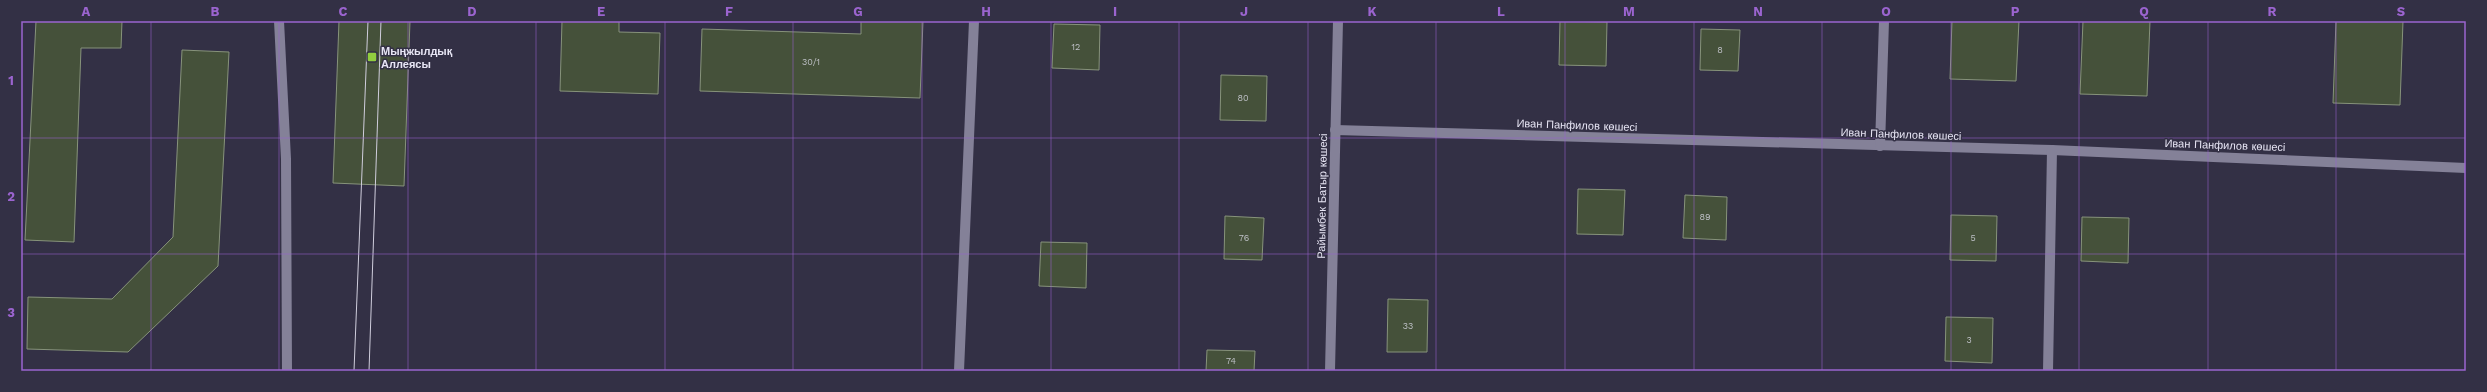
<svg xmlns="http://www.w3.org/2000/svg" width="2487" height="392" font-family="'Work Sans',sans-serif">
	<style>
		.building { fill: #45513a; stroke: #87937b }
		.lines { fill: none; stroke-linecap: round; stroke-linejoin: round }
		.minor { stroke: #848198; stroke-width: 10 }
		.tram { stroke: #d0cedd; stroke-width: 1 }
		.grid { fill: none; stroke: #9b64cf; stroke-width: 1; stroke-opacity: 0.55 }
		.poi-dot { fill: #91cd3f; stroke: #333045; stroke-width: 1.5 }
		.labels { text-anchor: middle; stroke-width: 3; stroke-linejoin: round; paint-order: stroke }
		.number-label { font-size: 9px; fill: #bec0c6 }
		.poi-label { font-size: 11px; font-weight: bold; fill: #e7e5f4; stroke: #333045; text-anchor: start }
		.street-label { font-size: 11px; fill: #e7e5f4; stroke: #333045 }
		.neatline { fill: none; stroke: #9b64cf; stroke-width: 1.5 }
		.grid-label { font-size: 13px; text-anchor: middle; font-weight: bold; fill: #9b64cf }
	</style>
	<rect width="100%" height="100%" fill="#333045"/>
	<!-- building -->
	<g class="building">
		<polygon points="36,21 122,21 121,48 81,48 74,242 25,240"/>
		<polygon points="339,21 410,21 404,186 333,183"/>
		<polygon points="562,21 619,21 619,32 660,33 658,94 560,91"/>
		<polygon points="861,21 923,21 920,98 700,91 702,29 861,34"/>
		<polygon points="1560,21 1607,22 1606,66 1559,65"/>
		<polygon points="1952,21 2019,21 2016,81 1950,79"/>
		<polygon points="2083,21 2150,21 2147,96 2080,94"/>
		<polygon points="2336,21 2403,21 2400,105 2333,103"/>
		<polygon points="1054,24 1100,25 1099,70 1052,68"/>
		<polygon points="1701,29 1740,30 1738,71 1700,70"/>
		<polygon points="182,50 229,52 218,266 128,352 27,349 28,297 112,299 173,237"/>
		<polygon points="1221,75 1267,76 1266,121 1220,120"/>
		<polygon points="1578,189 1625,190 1623,235 1577,234"/>
		<polygon points="1685,195 1727,197 1726,240 1683,238"/>
		<polygon points="1951,215 1997,216 1996,261 1950,260"/>
		<polygon points="1225,216 1264,218 1262,260 1224,259"/>
		<polygon points="2082,217 2129,218 2128,263 2081,261"/>
		<polygon points="1041,242 1087,243 1086,288 1039,286"/>
		<polygon points="1388,299 1428,300 1427,352 1387,352"/>
		<polygon points="1946,317 1993,318 1992,363 1945,361"/>
		<polygon points="1207,350 1255,351 1254,371 1206,371"/>
	</g>
	<g class="lines">
		<!-- minor -->
		<g class="minor">
			<polyline points="279,21 286,159 287,371"/>
			<polyline points="1335,130 2052,150 2466,168"/>
			<polyline points="1880,146 1884,21"/>
			<polyline points="959,371 974,21"/>
			<polyline points="1330,371 1338,21"/>
			<polyline points="2048,371 2052,150"/>
		</g>
		<!-- tram -->
		<g class="tram">
			<polyline points="354,371 368,21"/>
			<polyline points="369,371 381,21"/>
		</g>
	</g>
	<!-- grid -->
	<path class="grid" d="M151,21V371M279,21V371M408,21V371M536,21V371M665,21V371M793,21V371M922,21V371M1051,21V371M1179,21V371M1308,21V371M1436,21V371M1565,21V371M1694,21V371M1822,21V371M1951,21V371M2079,21V371M2208,21V371M2336,21V371M21,138H2466M21,254H2466"/>
	<!-- markers -->
	<rect class="poi-dot" x="367" y="52" width="10" height="10" rx="2"/>
	<g class="labels">
		<!-- number labels -->
		<g class="number-label">
			<text x="1076" y="50">12</text>
			<text x="1720" y="53">8</text>
			<text x="811" y="65">30/1</text>
			<text x="1243" y="101">80</text>
			<text x="1705" y="220">89</text>
			<text x="1244" y="241">76</text>
			<text x="1973" y="241">5</text>
			<text x="1408" y="329">33</text>
			<text x="1969" y="343">3</text>
			<text x="1231" y="364">74</text>
		</g>
		<!-- poi labels -->
		<g class="poi-label">
			<text x="381" y="55">Мыңжылдық<tspan x="381" dy="13">Аллеясы</tspan></text>
		</g>
		<!-- street labels -->
		<g class="street-label">
			<text transform="translate(1577 125) rotate(2)" y="4">Иван Панфилов көшесі</text>
			<text transform="translate(1901 134) rotate(2)" y="4">Иван Панфилов көшесі</text>
			<text transform="translate(2225 145) rotate(2)" y="4">Иван Панфилов көшесі</text>
			<text transform="translate(1322 196) rotate(-89)" y="4">Райымбек Батыр көшесі</text>
		</g>
	</g>
	<!-- border -->
	<rect width="2487" height="392" fill="none" stroke="#333045" stroke-width="44"/>
	<rect x="22" y="22" width="2443" height="348" class="neatline"/>
	<g class="grid-label">
		<text x="86" y="16">A</text>
		<text x="215" y="16">B</text>
		<text x="343" y="16">C</text>
		<text x="472" y="16">D</text>
		<text x="601" y="16">E</text>
		<text x="729" y="16">F</text>
		<text x="858" y="16">G</text>
		<text x="986" y="16">H</text>
		<text x="1115" y="16">I</text>
		<text x="1244" y="16">J</text>
		<text x="1372" y="16">K</text>
		<text x="1501" y="16">L</text>
		<text x="1629" y="16">M</text>
		<text x="1758" y="16">N</text>
		<text x="1886" y="16">O</text>
		<text x="2015" y="16">P</text>
		<text x="2144" y="16">Q</text>
		<text x="2272" y="16">R</text>
		<text x="2401" y="16">S</text>
		<text x="11" y="85">1</text>
		<text x="11" y="201">2</text>
		<text x="11" y="317">3</text>
	</g>
</svg>
